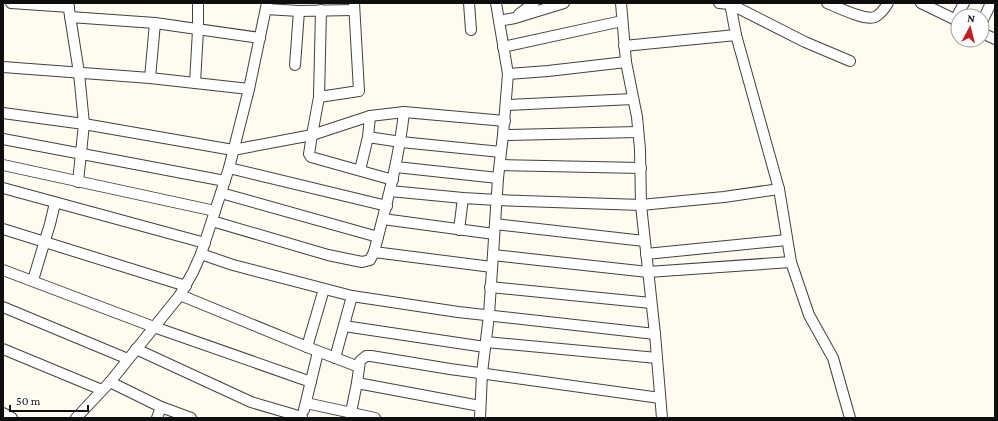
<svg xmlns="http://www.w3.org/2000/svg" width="998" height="421" font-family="'Crimson Pro',serif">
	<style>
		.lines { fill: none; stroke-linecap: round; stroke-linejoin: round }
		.minor-casing { stroke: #414141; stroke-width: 12 }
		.minor { stroke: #fff; stroke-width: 10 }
	</style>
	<rect width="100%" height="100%" fill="#fffcef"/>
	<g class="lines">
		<!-- minor casing -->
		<g class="minor-casing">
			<g id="minor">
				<polyline points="11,3 69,7"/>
				<polyline points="68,3 79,73 84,124 78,182"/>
				<polyline points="469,3 471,30"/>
				<polyline points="621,3 626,62 637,117 640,149 641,205 655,334 662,418"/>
				<polyline points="719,3 730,4 805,42 850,61"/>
				<polyline points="730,3 736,35 779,189 791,262 809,315 833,358 850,418"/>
				<path d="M827,3C837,7 865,21 875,17C881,14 885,8 888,3"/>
				<polyline points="921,3 958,21"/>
				<polyline points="266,9 299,11 354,10"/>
				<polyline points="321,10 319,97 312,135 370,116 404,112 505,121"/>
				<polyline points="519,14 534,3"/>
				<polyline points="70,17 155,23 260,38"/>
				<polyline points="955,20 964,3"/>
				<polyline points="499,21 515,18 564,3"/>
				<polyline points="982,22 991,3"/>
				<polyline points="982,33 995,39"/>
				<polyline points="624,46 736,35"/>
				<polyline points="503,47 622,21"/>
				<polyline points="295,65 299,11"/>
				<polyline points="3,67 150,78 249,89"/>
				<polyline points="508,74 548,71 626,62"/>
				<polyline points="150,78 155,23"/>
				<polyline points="195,83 198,30 198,3"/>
				<polyline points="319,97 359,91 354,3"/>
				<polyline points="506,105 633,99"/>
				<polyline points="3,113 84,124 233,150 312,135 309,154 311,157 393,180"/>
				<polyline points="503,135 638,132"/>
				<polyline points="368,137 401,142 501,152"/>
				<polyline points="3,139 225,181"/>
				<polyline points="3,165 215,211"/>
				<polyline points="501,165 641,168"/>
				<polyline points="396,167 498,178"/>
				<polyline points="229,168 387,206"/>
				<polyline points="360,170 368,137 370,116"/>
				<polyline points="3,188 205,243"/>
				<polyline points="390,191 463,198 497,200 641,205 724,197 779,189"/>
				<polyline points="221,193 378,237"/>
				<polyline points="383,219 494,234"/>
				<path d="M212,221L328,255L362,262L370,260L374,252C386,206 399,160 404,112"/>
				<polyline points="495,224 644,241"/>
				<polyline points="3,229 186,286"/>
				<polyline points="459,230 463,198"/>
				<polyline points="374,252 492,267"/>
				<polyline points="201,254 233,265 352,296 458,312 655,334"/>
				<polyline points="646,254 787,240"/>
				<polyline points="493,255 648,272 791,262"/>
				<polyline points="3,270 154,327 311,382"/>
				<polyline points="33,280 50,224 55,203"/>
				<polyline points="490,287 651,303"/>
				<polyline points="180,295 307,347 359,367"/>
				<polyline points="3,307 128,359"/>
				<polyline points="344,326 485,347"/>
				<polyline points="486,342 657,358"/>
				<polyline points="307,347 324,289"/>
				<polyline points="3,349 102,390"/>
				<polyline points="136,349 251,402 302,417"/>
				<polyline points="335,358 352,296"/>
				<polyline points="110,382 161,407 191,418"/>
				<polyline points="357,383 480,406"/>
				<polyline points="306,403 375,418"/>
				<polyline points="304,410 318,352"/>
				<polyline points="351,412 357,383 360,361 366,356 371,356 450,369 660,398"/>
				<polyline points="3,413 12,418"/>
				<polyline points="76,418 110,382 180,295 193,272 201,254 229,168 249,89 267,3"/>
				<polyline points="157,418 161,407"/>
				<polyline points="480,418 482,373 489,315 498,178 503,135 508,74 496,3"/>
			</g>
		</g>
		<!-- minor -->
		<use href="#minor" class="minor"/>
	</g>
	<!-- border -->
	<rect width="998" height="421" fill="none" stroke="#0e0e0e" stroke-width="8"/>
	<!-- north arrow -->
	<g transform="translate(970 28) rotate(7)"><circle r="19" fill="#ffffff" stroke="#9f9f9f"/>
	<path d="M0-3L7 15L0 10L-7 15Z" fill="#c91b1e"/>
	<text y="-6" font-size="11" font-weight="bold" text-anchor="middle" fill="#0e0e0e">N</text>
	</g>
	<!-- scale -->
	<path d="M10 405v6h78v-6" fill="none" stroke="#0e0e0e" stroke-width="2"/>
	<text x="16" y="405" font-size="12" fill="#0e0e0e" stroke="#ffffff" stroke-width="3" paint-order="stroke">50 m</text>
</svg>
